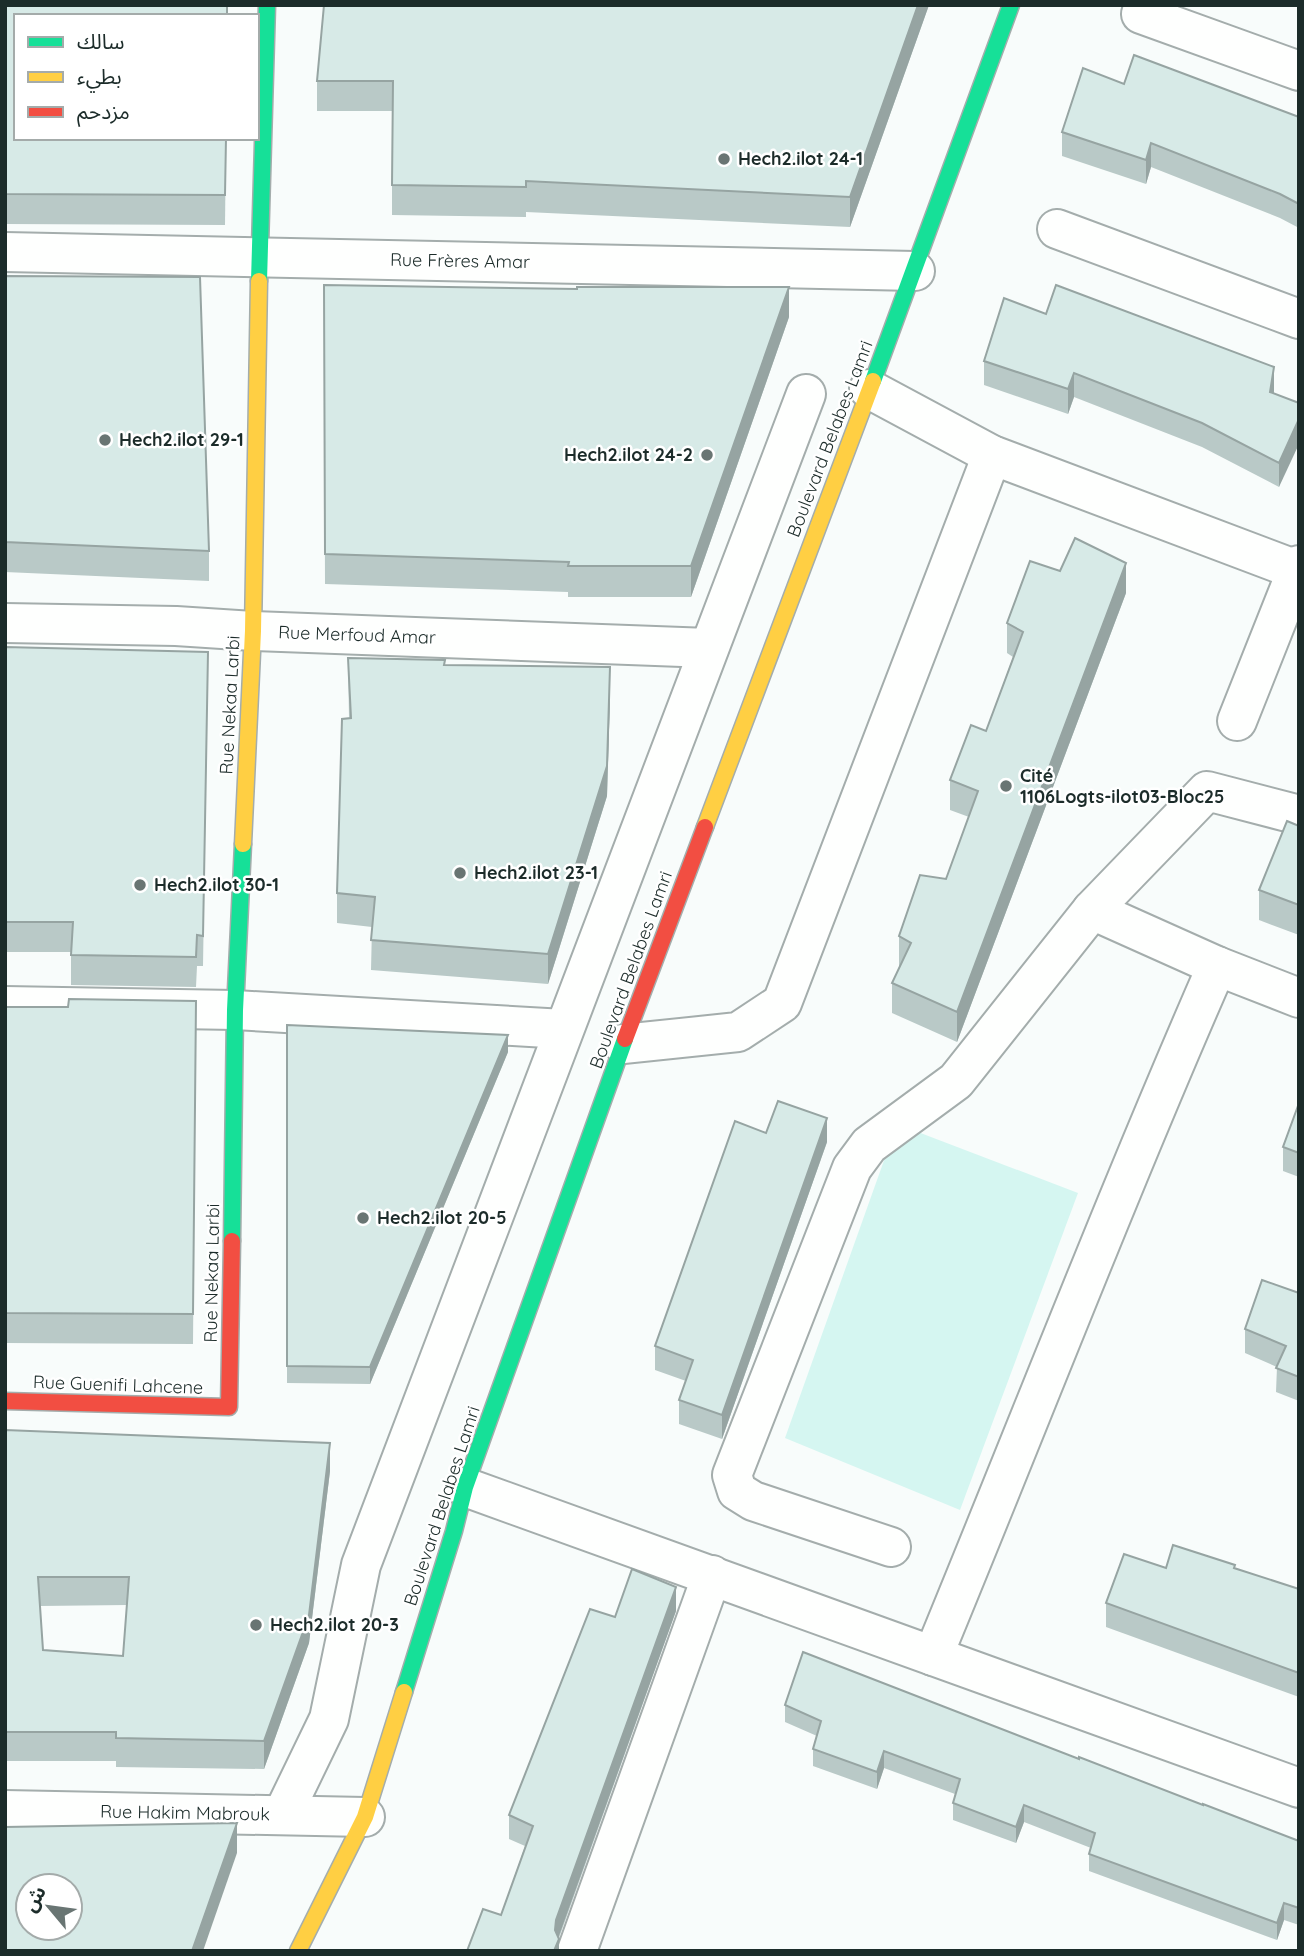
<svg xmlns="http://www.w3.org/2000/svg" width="1304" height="1956" font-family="Quicksand,'Noto Sans Arabic',sans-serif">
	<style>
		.green { fill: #d5f6f1 }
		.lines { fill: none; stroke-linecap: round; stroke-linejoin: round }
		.street-casing { stroke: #a4adac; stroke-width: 42 }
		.fast-casing { stroke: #a4adac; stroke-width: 19 }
		.slow-casing { stroke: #a4adac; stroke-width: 19 }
		.jam-casing { stroke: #a4adac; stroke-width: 19 }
		.street { stroke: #fefffe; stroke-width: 38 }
		.fast { stroke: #16e098; stroke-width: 16 }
		.slow { stroke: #ffcf43; stroke-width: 16 }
		.jam { stroke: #f24e42; stroke-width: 16 }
		.wall { fill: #b9c9c7; fill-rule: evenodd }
		.shaded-wall { fill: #96a4a2 }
		.building { fill: #d7eae7; stroke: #96a4a2; stroke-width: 2; fill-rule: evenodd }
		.poi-dot { fill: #697573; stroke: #fff; stroke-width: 2.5 }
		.labels { text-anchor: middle; stroke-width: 5; stroke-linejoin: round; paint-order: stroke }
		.poi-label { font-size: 18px; font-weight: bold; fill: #1c2c2a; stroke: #fff; text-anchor: start }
		.street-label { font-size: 18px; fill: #1c2c2a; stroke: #fff }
	</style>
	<rect width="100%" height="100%" fill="#f8fcfb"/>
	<!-- green -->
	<polygon class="green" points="897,1124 1078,1193 960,1510 785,1438"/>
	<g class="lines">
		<!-- street casing -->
		<g class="street-casing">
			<g id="street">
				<polyline points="1141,14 1299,71"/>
				<polyline points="1057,229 1299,319"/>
				<polyline points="5,252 915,271"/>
				<polyline points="869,389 992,455 1297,570"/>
				<polyline points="5,623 176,626 253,631 709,648"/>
				<polyline points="1237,721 1299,565"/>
				<polyline points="1092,910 1217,966 1299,998"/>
				<polyline points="5,1006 235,1010 564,1029"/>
				<polyline points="623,1044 738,1032 782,1003 992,455"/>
				<polyline points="465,1487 1299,1788"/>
				<polyline points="891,1547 753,1501 737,1491 732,1475 852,1168 869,1145 956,1081 1092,910 1207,791 1299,815"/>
				<path d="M933,1656C1028,1426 1117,1194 1217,966"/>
				<polyline points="5,1810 365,1817"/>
				<polyline points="283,1814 329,1719 361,1565 806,394"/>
				<polyline points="577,1951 712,1575"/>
			</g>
		</g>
		<!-- fast casing -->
		<g class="fast-casing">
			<g id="fast">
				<polyline points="259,281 267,5"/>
				<polyline points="873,381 1011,5"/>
				<polyline points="232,1241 235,1010 243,844"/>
				<polyline points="404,1692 454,1531 465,1487 625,1039"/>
			</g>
		</g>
		<!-- slow casing -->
		<g class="slow-casing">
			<g id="slow">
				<polyline points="705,827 873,381"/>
				<polyline points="243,844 253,631 259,281"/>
				<polyline points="298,1951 365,1817 404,1692"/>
			</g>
		</g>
		<!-- jam casing -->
		<g class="jam-casing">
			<g id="jam">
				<polyline points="625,1039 705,827"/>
				<polyline points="5,1401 229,1407 232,1241"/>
			</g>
		</g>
		<!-- street -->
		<use href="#street" class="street"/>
		<!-- fast -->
		<use href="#fast" class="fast"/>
		<!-- slow -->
		<use href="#slow" class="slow"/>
		<!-- jam -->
		<use href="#jam" class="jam"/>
	</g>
	<!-- wall -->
	<g class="wall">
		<polygon points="5,5 226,138 225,225 5,224"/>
		<polygon points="324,5 929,5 850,227 526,212 526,217 392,215 392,111 317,111 317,81"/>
		<polygon points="1124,84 1299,117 1299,228 1280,218 1151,167 1146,184 1062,156 1062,132"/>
		<polygon points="5,276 209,551 209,581 5,572"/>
		<polygon points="324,285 789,317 691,597 568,597 568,592 325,584"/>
		<polygon points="1046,314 1274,391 1274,394 1299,403 1279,487 1202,447 1074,397 1068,414 984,385 984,361"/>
		<polygon points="1126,593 957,1042 892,1013 892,983 899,967 899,936 946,879 969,817 950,810 950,780 986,731 1013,657 1007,653 1007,623"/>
		<polygon points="5,647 208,652 203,966 197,966 196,987 71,985 71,952 5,952"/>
		<polygon points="348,658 445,665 610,697 607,796 548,984 371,970 372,927 337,923 337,893 349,718"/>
		<polygon points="1299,826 1299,935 1259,920 1259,890"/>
		<polygon points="196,1001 193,1344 5,1343 5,1007 68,1007"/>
		<polygon points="287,1025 508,1052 370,1384 287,1383"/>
		<polygon points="1299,1103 1299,1177 1283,1171 1283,1147"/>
		<polygon points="766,1133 827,1142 722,1439 679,1424 679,1400 686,1381 655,1370 655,1346"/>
		<polygon points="1299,1293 1299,1401 1276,1392 1277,1367 1245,1353 1245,1329"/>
		<path d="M5,1430L330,1471L309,1643L264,1769L116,1767V1761H5ZM127,1605L123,1656L43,1650L40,1606Z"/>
		<polygon points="1166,1568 1235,1568 1299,1589 1299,1697 1106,1627 1106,1603"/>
		<polygon points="676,1611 559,1938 559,1951 501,1915 525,1846 509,1839 509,1815 615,1617"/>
		<polygon points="785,1705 1079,1759 1299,1841 1299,1925 1284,1920 1277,1940 1089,1871 1089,1854 1091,1848 1024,1822 1016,1843 953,1820 953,1803 955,1794 884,1768 877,1789 813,1766 813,1749 817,1736 785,1722"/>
	</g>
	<!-- shaded-wall -->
	<g class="shaded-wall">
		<polygon points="918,5 929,5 850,227 850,197"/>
		<polygon points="1151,143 1151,167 1146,184 1146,160"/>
		<polygon points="789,287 789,317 691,597 691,566"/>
		<polygon points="1274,367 1274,391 1270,416 1270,392"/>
		<polygon points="1074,373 1074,397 1068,414 1068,389"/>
		<polygon points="1299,419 1299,444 1279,487 1279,463"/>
		<polygon points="1126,563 1126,593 957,1042 957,1012"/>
		<polygon points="610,667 610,697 607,796 548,984 548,954"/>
		<polygon points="508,1035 508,1052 370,1384 370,1367"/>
		<polygon points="827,1118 827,1142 722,1439 722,1415"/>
		<polygon points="330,1443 330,1471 309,1643 264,1769 264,1741"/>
		<polygon points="676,1587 676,1611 556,1944 559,1939 559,1951 554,1951 556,1920"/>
		<polygon points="884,1751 884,1768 877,1789 877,1772"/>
		<polygon points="1024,1805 1024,1822 1016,1843 1016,1827"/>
		<polygon points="237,1823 237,1853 203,1951 192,1951"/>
		<polygon points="1284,1903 1284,1920 1277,1940 1277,1923"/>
	</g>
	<!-- building -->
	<g class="building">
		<polygon points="5,5 227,5 227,16 16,16 16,138 226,138 225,195 5,194"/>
		<polygon points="324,5 918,5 850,197 526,181 526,187 392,185 393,81 317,81"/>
		<polygon points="1134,55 1299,117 1299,204 1280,194 1151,143 1146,160 1062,132 1083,68 1124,84"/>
		<polygon points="5,276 200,277 209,551 5,542"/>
		<polygon points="324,285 577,289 577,287 789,287 691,566 568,566 569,562 325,554"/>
		<polygon points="1056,285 1274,367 1270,392 1299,403 1299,419 1279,463 1202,423 1074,373 1068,389 984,361 1004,298 1046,314"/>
		<polygon points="1075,538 1126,563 957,1012 892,983 911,943 899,936 920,875 946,879 978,791 950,780 971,725 986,731 1023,632 1007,623 1030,561 1060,571"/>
		<polygon points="5,647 208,652 203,936 197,935 196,957 71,955 73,922 5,922"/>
		<polygon points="348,658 445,660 444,665 610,667 607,766 548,954 371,940 375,897 337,893 342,719 351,718"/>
		<polygon points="1287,821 1299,826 1299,905 1259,890"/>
		<polygon points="69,999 196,1001 193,1314 5,1313 5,1007 68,1007"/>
		<polygon points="287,1025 508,1035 370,1367 287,1366"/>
		<polygon points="778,1101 827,1118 722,1415 679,1400 693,1360 655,1346 735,1121 766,1133"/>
		<polygon points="1299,1103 1299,1153 1283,1147"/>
		<polygon points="1262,1280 1299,1293 1299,1377 1276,1368 1286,1346 1245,1329"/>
		<path d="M5,1430L330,1443L309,1615L264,1741L116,1738V1732H5ZM38,1577H129L123,1656L43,1650Z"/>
		<polygon points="1173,1545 1235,1565 1234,1568 1299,1589 1299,1673 1106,1603 1124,1554 1166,1568"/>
		<polygon points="632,1569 676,1587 556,1920 555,1930 559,1939 554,1951 467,1951 483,1909 501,1915 533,1826 509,1815 590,1609 615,1617"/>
		<polygon points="803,1652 1079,1759 1079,1757 1203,1805 1203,1804 1299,1841 1299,1908 1284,1903 1277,1923 1089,1854 1095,1833 1024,1805 1016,1827 953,1803 960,1779 884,1751 877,1772 813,1749 821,1721 785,1705"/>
		<path d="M237,1823L192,1951H5V1827ZM28,1886H70V1928H28Z"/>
	</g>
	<!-- markers -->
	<g class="poi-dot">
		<circle cx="724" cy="159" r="7"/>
		<circle cx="105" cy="440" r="7"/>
		<circle cx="707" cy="455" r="7"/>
		<circle cx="1006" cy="786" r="7"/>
		<circle cx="460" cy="873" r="7"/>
		<circle cx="140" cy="885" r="7"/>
		<circle cx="363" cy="1218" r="7"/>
		<circle cx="256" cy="1625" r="7"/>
	</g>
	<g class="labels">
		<!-- poi labels -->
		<g class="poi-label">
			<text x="738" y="165">Hech2.ilot 24-1</text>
			<text x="119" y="446">Hech2.ilot 29-1</text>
			<text x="693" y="461" text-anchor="end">Hech2.ilot 24-2</text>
			<text x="1020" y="782">Cité<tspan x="1020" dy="21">1106Logts-ilot03-Bloc25</tspan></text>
			<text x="474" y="879">Hech2.ilot 23-1</text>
			<text x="154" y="891">Hech2.ilot 30-1</text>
			<text x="377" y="1224">Hech2.ilot 20-5</text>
			<text x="270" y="1631">Hech2.ilot 20-3</text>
		</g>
		<!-- street labels -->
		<g class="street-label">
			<text transform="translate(460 261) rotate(1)" y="6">Rue Frères Amar</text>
			<text transform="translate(830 439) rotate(-69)" y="6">Boulevard Belabes Lamri</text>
			<text transform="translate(357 635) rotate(2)" y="6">Rue Merfoud Amar</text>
			<text transform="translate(230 705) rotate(-87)" y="6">Rue Nekaa Larbi</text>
			<text transform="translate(631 970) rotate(-70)" y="6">Boulevard Belabes Lamri</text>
			<text transform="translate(212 1273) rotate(-89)" y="6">Rue Nekaa Larbi</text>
			<text transform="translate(118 1385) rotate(2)" y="6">Rue Guenifi Lahcene</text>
			<text transform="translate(442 1506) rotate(-72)" y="6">Boulevard Belabes Lamri</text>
			<text transform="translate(185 1813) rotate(1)" y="6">Rue Hakim Mabrouk</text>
		</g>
	</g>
	<!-- border -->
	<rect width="1304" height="1956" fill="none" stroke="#1c2c2a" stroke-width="14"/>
	<!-- legend -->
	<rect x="14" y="14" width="245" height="126" fill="#ffffff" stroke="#a4abaa" stroke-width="2"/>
	<rect x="28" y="37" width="35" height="10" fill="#16e098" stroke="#a4abaa" stroke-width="2"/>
	<text x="77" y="49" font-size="21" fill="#1c2c2a">سالك</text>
	<rect x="28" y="72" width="35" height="10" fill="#ffcf43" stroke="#a4abaa" stroke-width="2"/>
	<text x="77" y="84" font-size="21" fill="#1c2c2a">بطيء</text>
	<rect x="28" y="107" width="35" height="10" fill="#f24e42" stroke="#a4abaa" stroke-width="2"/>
	<text x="77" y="119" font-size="21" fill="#1c2c2a">مزدحم</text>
	<!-- north arrow -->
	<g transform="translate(49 1907) rotate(299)"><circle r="33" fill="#ffffff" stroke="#a4abaa" stroke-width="2"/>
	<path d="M0-5L12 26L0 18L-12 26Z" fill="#697573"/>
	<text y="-10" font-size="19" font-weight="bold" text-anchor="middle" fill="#1c2c2a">ش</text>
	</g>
</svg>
